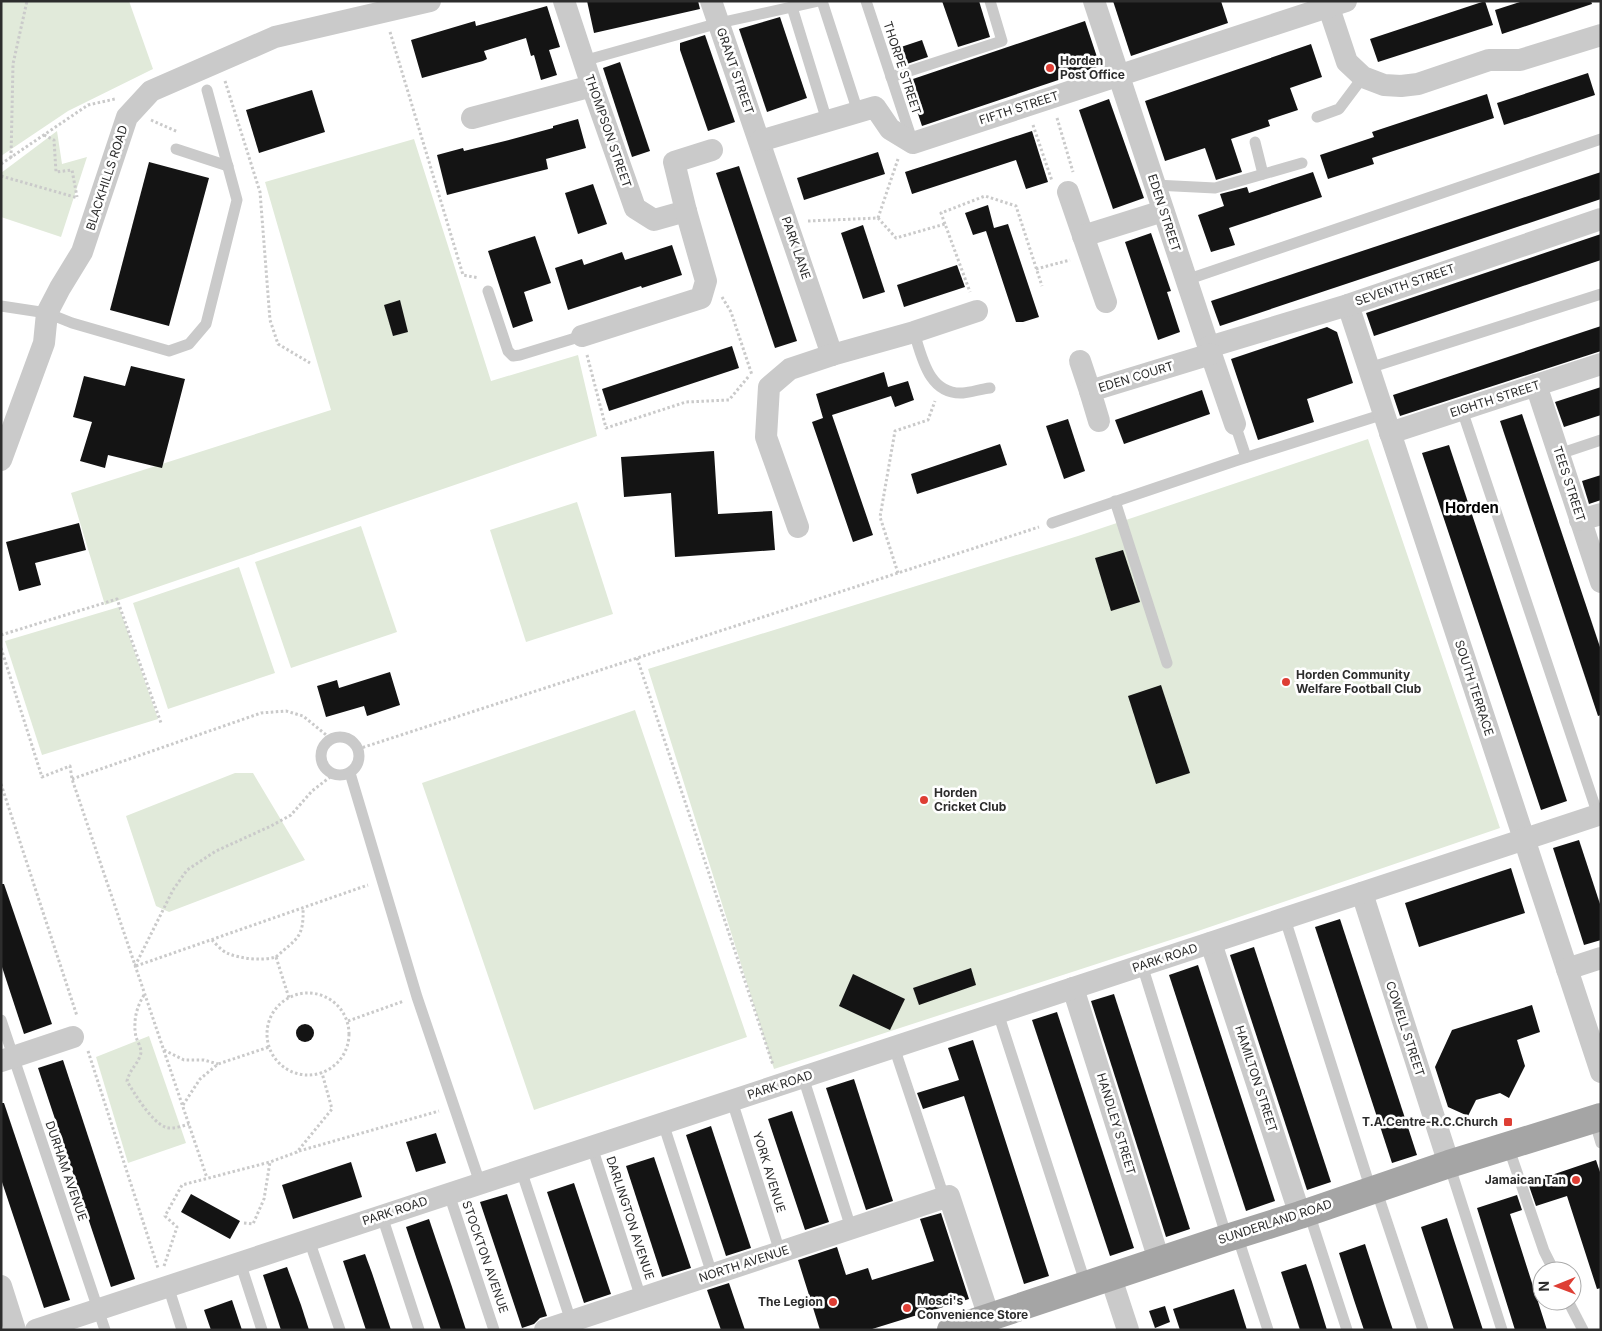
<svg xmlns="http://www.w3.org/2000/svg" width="1602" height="1331" font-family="Inter,sans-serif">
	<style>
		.green { fill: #e1eada }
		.building { fill: #141414 }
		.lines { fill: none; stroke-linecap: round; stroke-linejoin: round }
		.path { stroke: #cacaca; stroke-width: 3; stroke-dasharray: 2.5 2.5; stroke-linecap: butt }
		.service { stroke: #cacaca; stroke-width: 11 }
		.minor { stroke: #cacaca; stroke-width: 22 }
		.primary { stroke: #a5a5a5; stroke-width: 28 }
		.poi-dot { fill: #de3e34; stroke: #fff; stroke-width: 2 }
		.labels { text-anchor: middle; stroke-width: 5; stroke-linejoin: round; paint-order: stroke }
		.poi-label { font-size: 12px; font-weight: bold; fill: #2d2d2d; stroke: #fff; text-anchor: start }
		.street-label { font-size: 12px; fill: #2d2d2d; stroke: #fff }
		.quarter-label { font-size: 15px; font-weight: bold; fill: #000; stroke: #fff }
	</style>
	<rect width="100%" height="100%" fill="#fff"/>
	<!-- green -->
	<g class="green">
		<polygon points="1,1 129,1 153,69 68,111 1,156"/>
		<polygon points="57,131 62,164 87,157 61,237 1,217 1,173"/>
		<polygon points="414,139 491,381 578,355 597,436 105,605 71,493 331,410 265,182"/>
		<polygon points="1368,439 1500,828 1198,931 774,1069 648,669 1078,536"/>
		<polygon points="577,502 613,614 526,642 490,530"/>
		<polygon points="361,526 397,632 291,668 255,562"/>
		<polygon points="239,567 275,673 168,709 133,603"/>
		<polygon points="119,607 158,719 42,755 5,641"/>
		<polygon points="635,710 747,1037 534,1110 422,783"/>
		<polygon points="235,773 253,773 305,860 169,912 156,906 126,816"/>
		<polygon points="149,1036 186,1143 128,1163 96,1057"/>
	</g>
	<!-- building -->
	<g class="building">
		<polygon points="587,1 698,1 700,9 594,33"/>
		<polygon points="942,1 979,1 990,37 958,47"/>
		<polygon points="1113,1 1221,1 1228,23 1131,56"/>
		<polygon points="1485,1 1493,25 1378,62 1370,39"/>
		<polygon points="1523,1 1591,1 1592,4 1502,34 1495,10"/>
		<polygon points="547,6 560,47 549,50 557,75 541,80 534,55 531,56 526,38 484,51 487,59 483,61 422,78 411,40 475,21 476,26"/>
		<polygon points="780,17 807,98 767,112 739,29"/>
		<polygon points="1085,21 1100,66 922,126 907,81"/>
		<polygon points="705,35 735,122 708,131 680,50 680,43"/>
		<polygon points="922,40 928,57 907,64 901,47"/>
		<polygon points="1311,44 1322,77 1290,88 1298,110 1268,120 1270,126 1231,139 1242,172 1216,180 1205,148 1165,161 1145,101"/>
		<polygon points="620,62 650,151 632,157 603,68"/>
		<polygon points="1588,73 1595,95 1504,125 1497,103"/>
		<polygon points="312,90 325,132 259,153 246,110"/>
		<polygon points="1487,94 1494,118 1372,158 1374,164 1328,179 1320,155 1374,137 1372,132"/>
		<polygon points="1109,99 1144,198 1113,209 1079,110"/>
		<polygon points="578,119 586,148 546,159 548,169 447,195 437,155 463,148 464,151 505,141 553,128 553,126"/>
		<polygon points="1032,131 1048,182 1026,189 1016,160 912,194 905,172"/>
		<polygon points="878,152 885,174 804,200 797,178"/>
		<polygon points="149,162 209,178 169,326 110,310"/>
		<polygon points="739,166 797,341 775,348 716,173"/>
		<polygon points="1313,172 1322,197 1229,228 1235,245 1211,252 1198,215 1224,206 1220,194 1247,187 1249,193"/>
		<polygon points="1601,172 1601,199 1220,326 1211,301"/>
		<polygon points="593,184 607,224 578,234 565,193"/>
		<polygon points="988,205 994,228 1008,224 1039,317 1023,322 1016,322 986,231 973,235 965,213"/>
		<polygon points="863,225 885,292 863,299 841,233"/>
		<polygon points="1151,233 1171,291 1167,292 1180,332 1158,340 1125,242"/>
		<polygon points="1601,234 1601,260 1374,336 1366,313"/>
		<polygon points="535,236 551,283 524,292 533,321 513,328 488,251"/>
		<polygon points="672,245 682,275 642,288 641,286 568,310 555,268 582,259 584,265 622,252 625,260"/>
		<polygon points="957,265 965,287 904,307 897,285"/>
		<polygon points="400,300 408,332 393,336 384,305"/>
		<polygon points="1601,326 1601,351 1400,416 1393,395"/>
		<polygon points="1327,327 1337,332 1353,383 1307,399 1314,422 1258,440 1231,359"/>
		<polygon points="732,346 739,368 609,411 602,389"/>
		<polygon points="131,366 185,379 162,468 108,455 105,468 80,461 92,422 73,417 84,376 125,386"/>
		<polygon points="884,372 888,387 908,381 914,400 895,407 891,396 832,415 873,535 853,542 812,422 823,418 816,394"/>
		<polygon points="1601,387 1601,415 1564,427 1555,402"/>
		<polygon points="1202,390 1210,414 1124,444 1115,420"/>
		<polygon points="1522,414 1601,650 1601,715 1598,716 1500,421"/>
		<polygon points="1068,419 1085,471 1064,479 1046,426"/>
		<polygon points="1000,444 1007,465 917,494 911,474"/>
		<polygon points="1449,445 1567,801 1541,810 1422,453"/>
		<polygon points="714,451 718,514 772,511 775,550 675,557 671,493 624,497 621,457"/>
		<polygon points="1601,475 1601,500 1589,504 1582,481"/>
		<polygon points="79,523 86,550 35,563 41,585 19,591 6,542"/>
		<polygon points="1123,550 1140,602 1111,611 1095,558"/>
		<polygon points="390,672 400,705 367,716 364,706 326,717 317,686 337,680 339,688"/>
		<polygon points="1161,685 1190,773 1156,784 1128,696"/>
		<polygon points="1579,840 1601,907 1601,940 1584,945 1553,848"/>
		<polygon points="1511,868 1525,913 1419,947 1405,903"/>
		<polygon points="1,884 4,884 52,1024 24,1034 1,964"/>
		<polygon points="1340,919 1417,1155 1392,1163 1315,927"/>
		<polygon points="1254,947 1331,1182 1307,1190 1230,955"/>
		<polygon points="1198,965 1275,1201 1246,1211 1169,975"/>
		<polygon points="971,968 976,985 919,1005 913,988"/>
		<polygon points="853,974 905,999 890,1030 839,1006"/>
		<polygon points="1114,994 1190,1229 1166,1237 1091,1001"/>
		<polygon points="1532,1005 1540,1032 1517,1040 1525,1066 1509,1098 1500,1093 1476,1100 1468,1116 1448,1107 1435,1067 1452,1030"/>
		<polygon points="1057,1012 1134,1248 1110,1256 1032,1020"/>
		<circle cx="305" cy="1033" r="9"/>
		<polygon points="973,1040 1049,1276 1024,1284 964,1096 923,1109 917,1093 959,1080 948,1048"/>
		<polygon points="63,1060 135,1279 111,1287 38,1068"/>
		<polygon points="854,1079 893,1201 866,1210 826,1088"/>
		<polygon points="1,1103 4,1103 70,1300 44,1308 1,1179"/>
		<polygon points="792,1111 829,1222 805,1230 768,1119"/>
		<polygon points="711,1126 751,1248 726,1256 686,1135"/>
		<polygon points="436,1133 446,1163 416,1172 406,1142"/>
		<polygon points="654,1157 691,1268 662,1277 626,1166"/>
		<polygon points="1596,1160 1601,1175 1601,1288 1597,1289 1567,1196 1536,1206 1528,1183"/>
		<polygon points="351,1162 362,1197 293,1219 282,1185"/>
		<polygon points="574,1183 611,1294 584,1303 547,1192"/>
		<polygon points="191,1194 240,1221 230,1239 181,1212"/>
		<polygon points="507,1194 547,1316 540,1318 534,1324 522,1328 480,1202"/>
		<polygon points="1517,1195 1522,1210 1510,1214 1547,1330 1515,1330 1477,1208"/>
		<polygon points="941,1213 969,1299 869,1330 820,1330 798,1260 837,1247 846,1275 868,1268 872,1280 934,1261 920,1219"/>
		<polygon points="1447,1218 1453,1237 1483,1330 1454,1330 1441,1289 1421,1227"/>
		<polygon points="429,1219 452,1287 466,1330 441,1330 416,1257 406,1227"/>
		<polygon points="1365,1244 1385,1306 1393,1330 1364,1330 1354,1300 1339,1253"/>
		<polygon points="365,1254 372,1273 391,1330 366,1330 343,1261"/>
		<polygon points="1306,1264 1312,1282 1327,1330 1300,1330 1281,1272"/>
		<polygon points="287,1267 301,1305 309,1330 281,1330 279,1324 263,1275"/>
		<polygon points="729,1283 745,1330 721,1330 707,1290"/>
		<polygon points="1234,1289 1247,1330 1180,1330 1173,1309"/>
		<polygon points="232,1300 242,1330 211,1330 204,1310"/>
		<polygon points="1165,1306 1170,1322 1155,1328 1149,1311"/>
	</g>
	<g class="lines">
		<!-- path -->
		<g class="path">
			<polyline points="390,32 463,275 479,278"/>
			<polyline points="225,81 260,192 270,320 278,344 310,363"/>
			<polyline points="1057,118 1073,172"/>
			<polyline points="151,120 178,132"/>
			<polyline points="1033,125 1052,181"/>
			<polyline points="44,135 54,140 56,172 72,170 77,197"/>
			<polyline points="11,158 13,64 27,1"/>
			<polyline points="1,164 88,105 115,99"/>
			<polyline points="1,176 78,198"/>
			<polyline points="878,218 898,159"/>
			<polyline points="808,221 878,218 896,238 945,224 970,292"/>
			<polyline points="945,224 941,213 985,196 1016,206 1042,286"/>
			<polyline points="1036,269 1070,260"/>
			<polyline points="722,297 731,312 752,375"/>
			<polyline points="587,355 606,428 686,402 729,400 749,376"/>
			<polyline points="898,573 880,517 895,431 928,420 935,401"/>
			<polyline points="1,635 117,599 161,723"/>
			<polyline points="1,648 42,777 70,766 72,779 207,1178"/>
			<polyline points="637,658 773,1065"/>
			<polyline points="358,749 1039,527"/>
			<polyline points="72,779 261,713 286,711 303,716 330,738"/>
			<polyline points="1,784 77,1016"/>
			<path d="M212,940C216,944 222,951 227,953C241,959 262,961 276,957L289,998"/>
			<path d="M276,957C297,938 304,938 303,908"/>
			<polyline points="135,966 173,890 187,870 216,851 271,826 291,815 312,791 334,774"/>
			<polyline points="136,966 368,885"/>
			<circle cx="308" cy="1034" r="41"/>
			<path d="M144,995C136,1008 133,1022 136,1037C138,1043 143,1050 140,1056C137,1065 130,1069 127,1081C134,1093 151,1121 165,1127C172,1130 182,1126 189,1124"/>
			<polyline points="348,1021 404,1001"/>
			<polyline points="164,1050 184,1060 204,1060 218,1064"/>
			<polyline points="88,1051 158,1268"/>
			<polyline points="183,1105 200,1079 218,1064 269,1047"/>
			<polyline points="299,1151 439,1111"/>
			<polyline points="244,1223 253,1224 264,1199 270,1162"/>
			<polyline points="164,1266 177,1227 165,1216 182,1185 270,1162 297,1152 332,1109 322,1073"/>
		</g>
		<!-- service -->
		<g class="service">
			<polyline points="822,1 858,112"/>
			<polyline points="866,1 912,140"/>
			<polyline points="792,7 827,121"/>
			<polyline points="583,61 719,23 819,1"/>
			<polyline points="891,77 1002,41 990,1"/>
			<polyline points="1317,117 1339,109 1363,77"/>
			<polyline points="1255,142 1263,174"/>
			<polyline points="176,149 228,166"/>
			<polyline points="1155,185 1215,188 1302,163"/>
			<polyline points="1186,280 1601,139"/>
			<polyline points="488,291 508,351 513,356 520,355 582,336"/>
			<polyline points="1,306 47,313 72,323 169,351 189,344 206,324 237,200 207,90"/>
			<path d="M914,332C922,358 929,395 963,393C972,392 981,389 990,388"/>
			<polyline points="1369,368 1601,294"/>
			<polyline points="1462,410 1599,818"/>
			<polyline points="1235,424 1246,457"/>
			<polyline points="1559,454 1601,440"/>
			<polyline points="1115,501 1167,663"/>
			<polyline points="1052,523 1235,461 1384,414"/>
			<circle cx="340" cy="756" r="19"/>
			<polyline points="350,773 417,997 480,1183"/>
			<polyline points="1285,919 1371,1190"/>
			<polyline points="1142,965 1227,1238"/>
			<polyline points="998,1013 1086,1285"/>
			<polyline points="1,1020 105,1330"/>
			<polyline points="894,1047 944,1197"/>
			<polyline points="803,1077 851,1228"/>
			<polyline points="732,1101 780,1252"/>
			<polyline points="1594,1119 1601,1143"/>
			<polyline points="663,1123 712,1274"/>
			<polyline points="1508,1146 1544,1251 1554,1271"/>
			<polyline points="592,1147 641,1298"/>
			<polyline points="1449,1164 1502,1330"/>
			<polyline points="521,1170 571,1321"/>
			<polyline points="1376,1189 1423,1330"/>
			<polyline points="449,1194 494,1330"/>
			<polyline points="1309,1213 1347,1330"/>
			<polyline points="382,1216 419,1330"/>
			<polyline points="1237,1235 1268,1330"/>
			<polyline points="309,1240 340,1330"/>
			<polyline points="240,1262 262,1330"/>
			<polyline points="168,1286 182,1330"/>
			<polyline points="1568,1301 1583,1330"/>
		</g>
		<!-- minor -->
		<g class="minor">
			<polyline points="564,1 592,86 635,208 654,220 686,211"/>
			<polyline points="711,1 832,355"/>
			<polyline points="1094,1 1211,354 1235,424"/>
			<polyline points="1329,8 1347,62 1363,77 1384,85 1401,86 1418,84 1489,60 1520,60 1601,35"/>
			<polyline points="472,118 592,86"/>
			<polyline points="760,141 875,107 890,129 913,143 1346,1"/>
			<polyline points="1068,192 1106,302"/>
			<polyline points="1083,236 1163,211"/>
			<polyline points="1348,305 1601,1072"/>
			<polyline points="582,336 701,298 706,281 686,211 674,162 712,150"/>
			<polyline points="1209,347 1348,305 1601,219"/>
			<polyline points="1080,361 1090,391"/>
			<polyline points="1536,385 1601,582"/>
			<polyline points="1099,421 1090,391 1211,354"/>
			<polyline points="1390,433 1601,364"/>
			<polyline points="1,460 44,343 47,313 60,288 82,252 127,117 151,91 275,37 430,1"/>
			<polyline points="1580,520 1601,514"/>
			<polyline points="798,527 766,437 769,387 790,369 832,355 914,332 977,311"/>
			<polyline points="1362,893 1449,1164"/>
			<polyline points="1211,943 1300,1215"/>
			<polyline points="1567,969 1601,958"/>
			<polyline points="1073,988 1159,1260"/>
			<polyline points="1,1061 73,1037"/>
			<polyline points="1111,1278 1128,1330"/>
			<polyline points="1,1286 15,1330"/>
			<polyline points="36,1330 1601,814"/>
			<polyline points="545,1330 949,1196 989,1317"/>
		</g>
		<!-- primary -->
		<polyline class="primary" points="951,1330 1227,1238 1300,1215 1449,1164 1601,1117"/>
	</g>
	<!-- markers -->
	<g class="poi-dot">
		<circle cx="1050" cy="68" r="5"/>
		<circle cx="1286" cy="682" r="5"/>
		<circle cx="924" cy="800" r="5"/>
		<rect x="1503" y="1117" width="10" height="10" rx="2.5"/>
		<circle cx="1576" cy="1180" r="5"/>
		<circle cx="833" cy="1302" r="5"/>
		<circle cx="907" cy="1308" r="5"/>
	</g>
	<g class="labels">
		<!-- poi labels -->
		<g class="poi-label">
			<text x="1060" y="65">Horden<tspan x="1060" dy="14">Post Office</tspan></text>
			<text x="1296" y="679">Horden Community<tspan x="1296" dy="14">Welfare Football Club</tspan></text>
			<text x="934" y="797">Horden<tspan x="934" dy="14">Cricket Club</tspan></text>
			<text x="1498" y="1126" text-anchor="end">T.A.Centre-R.C.Church</text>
			<text x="1566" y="1184" text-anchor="end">Jamaican Tan</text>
			<text x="917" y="1305">Mosci's<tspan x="917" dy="14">Convenience Store</tspan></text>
			<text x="823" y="1306" text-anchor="end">The Legion</text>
		</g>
		<!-- street labels -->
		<g class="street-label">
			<text transform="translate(902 68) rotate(72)" y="4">THORPE STREET</text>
			<text transform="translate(735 71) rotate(71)" y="4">GRANT STREET</text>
			<text transform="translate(1019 108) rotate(-18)" y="4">FIFTH STREET</text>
			<text transform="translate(608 131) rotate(71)" y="4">THOMPSON STREET</text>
			<text transform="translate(107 178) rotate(-72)" y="4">BLACKHILLS ROAD</text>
			<text transform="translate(1164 213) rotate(72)" y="4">EDEN STREET</text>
			<text transform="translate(796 248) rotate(71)" y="4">PARK LANE</text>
			<text transform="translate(1405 285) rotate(-19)" y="4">SEVENTH STREET</text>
			<text transform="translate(1136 377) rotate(-17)" y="4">EDEN COURT</text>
			<text transform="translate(1495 399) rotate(-18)" y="4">EIGHTH STREET</text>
			<text transform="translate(1569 484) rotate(72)" y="4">TEES STREET</text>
			<text transform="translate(1474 688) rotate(72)" y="4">SOUTH TERRACE</text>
			<text transform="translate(1165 958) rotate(-18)" y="4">PARK ROAD</text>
			<text transform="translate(1405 1029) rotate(72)" y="4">COWELL STREET</text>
			<text transform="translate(1256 1079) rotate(72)" y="4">HAMILTON STREET</text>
			<text transform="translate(780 1085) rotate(-18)" y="4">PARK ROAD</text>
			<text transform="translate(1116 1124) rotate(73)" y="4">HANDLEY STREET</text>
			<text transform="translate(66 1171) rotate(71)" y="4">DURHAM AVENUE</text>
			<text transform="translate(769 1172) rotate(73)" y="4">YORK AVENUE</text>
			<text transform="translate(395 1211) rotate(-18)" y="4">PARK ROAD</text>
			<text transform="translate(630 1218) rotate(72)" y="4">DARLINGTON AVENUE</text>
			<text transform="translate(1275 1222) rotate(-18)" y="4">SUNDERLAND ROAD</text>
			<text transform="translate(485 1257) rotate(71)" y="4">STOCKTON AVENUE</text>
			<text transform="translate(744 1264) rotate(-18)" y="4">NORTH AVENUE</text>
		</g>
		<!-- quarter labels -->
		<g class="quarter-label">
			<text x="1472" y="513">Horden</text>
		</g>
	</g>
	<!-- border -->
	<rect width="1602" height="1331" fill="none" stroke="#2d2d2d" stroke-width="5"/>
	<!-- north arrow -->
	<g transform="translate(1557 1286) rotate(269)"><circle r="24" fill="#ffffff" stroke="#ababab"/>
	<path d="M0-4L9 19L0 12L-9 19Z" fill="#de3e34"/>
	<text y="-8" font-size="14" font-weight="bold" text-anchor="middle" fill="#2d2d2d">N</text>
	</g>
</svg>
